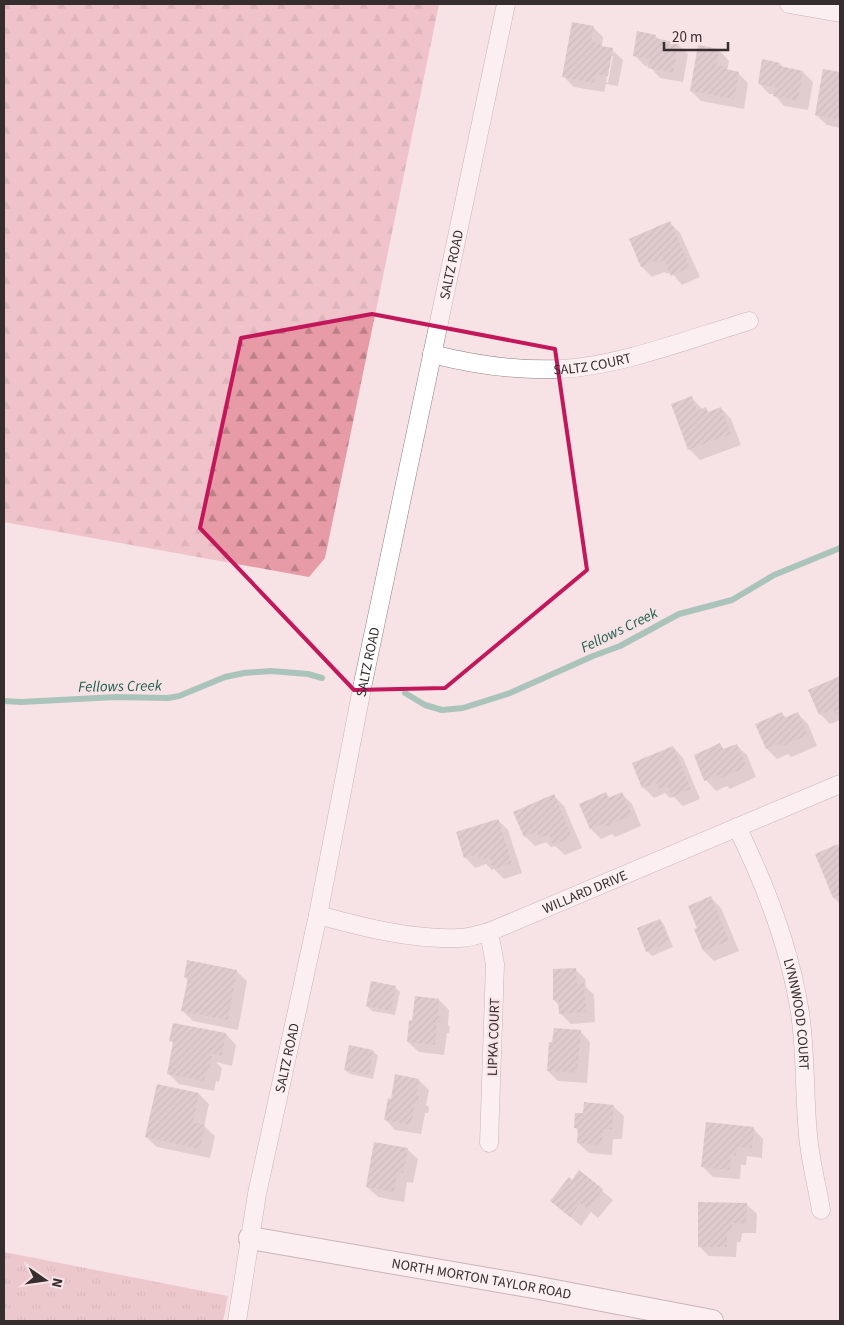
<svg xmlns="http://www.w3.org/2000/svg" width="844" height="1325" font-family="'Source Sans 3',sans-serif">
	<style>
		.forest { fill: url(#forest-firs) }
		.park { fill: url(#park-tufts) }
		.shadow { fill: #0003; fill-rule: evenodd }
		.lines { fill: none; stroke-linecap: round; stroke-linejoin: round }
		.stream { stroke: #4da087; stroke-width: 6 }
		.building { fill: url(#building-hatch) }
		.minor-casing { stroke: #907d7f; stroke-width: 19 }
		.tertiary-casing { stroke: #907d7f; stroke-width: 24 }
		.minor { stroke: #fff; stroke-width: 18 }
		.tertiary { stroke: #fff; stroke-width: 22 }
		.marked { fill: none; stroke: #c2185b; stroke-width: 4; stroke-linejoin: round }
		.labels { text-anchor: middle; stroke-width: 4; stroke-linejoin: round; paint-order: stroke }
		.street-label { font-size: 14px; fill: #352d2e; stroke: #f7e2e5 }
		.water-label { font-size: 15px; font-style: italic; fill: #1e604e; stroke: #f7e2e5 }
	</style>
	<defs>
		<pattern id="forest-firs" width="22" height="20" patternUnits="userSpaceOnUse" patternTransform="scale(1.25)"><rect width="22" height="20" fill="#e69ba7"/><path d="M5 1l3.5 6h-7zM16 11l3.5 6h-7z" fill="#bb7f88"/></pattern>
		<pattern id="park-tufts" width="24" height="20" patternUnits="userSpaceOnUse" patternTransform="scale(1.25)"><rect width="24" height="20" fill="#dea8b0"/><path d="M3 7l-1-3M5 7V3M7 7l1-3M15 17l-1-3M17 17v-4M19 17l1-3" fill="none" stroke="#b58990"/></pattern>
		<pattern id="building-hatch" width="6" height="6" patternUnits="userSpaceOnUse" patternTransform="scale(1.25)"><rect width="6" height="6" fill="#c2aeb1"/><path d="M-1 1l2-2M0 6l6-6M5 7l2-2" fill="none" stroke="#9e8e90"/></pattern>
	</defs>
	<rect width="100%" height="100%" fill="#f7e2e5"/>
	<!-- forest -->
	<polygon class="forest" points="4,4 439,4 325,558 309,577 4,522"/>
	<!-- park -->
	<polygon class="park" points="4,1252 228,1296 223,1321 4,1321"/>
	<!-- shadow -->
	<g class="shadow">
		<path d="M593,27L603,37L602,46L612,50L623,60L618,86L606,84L604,92L574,87L564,77ZM610,56H613L608,83L606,82Z"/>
		<polygon points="655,36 659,40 678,44 688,54 683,82 660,78 650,67 645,66 634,55"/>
		<polygon points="719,50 729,61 727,70 738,73 748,83 744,109 701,101 691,91"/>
		<polygon points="780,64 784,68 803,72 813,82 808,110 784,106 774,94 769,94 759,83"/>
		<polygon points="824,71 840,74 840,128 827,125 816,115"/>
		<polygon points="670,223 680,233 700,277 682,285 671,272 667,274 664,272 652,277 642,267 631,240"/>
		<polygon points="692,398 703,410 705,409 709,413 721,408 731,419 741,445 700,460 690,450 673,405"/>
		<polygon points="840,677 840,720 830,724 820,714 810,690"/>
		<polygon points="781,713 786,718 797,713 808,724 817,746 791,757 788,754 777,759 767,749"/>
		<polygon points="720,745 725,750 736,745 747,755 756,777 730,789 727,786 716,791 706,780"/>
		<polygon points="673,747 683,758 700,799 683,806 674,797 670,798 665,793 654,798 643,787 634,764"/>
		<polygon points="605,793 610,798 621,793 632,804 641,826 615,837 612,834 601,839 591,829"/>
		<polygon points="554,796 564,806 582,848 565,855 555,846 551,847 546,842 535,846 525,836"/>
		<polygon points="498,820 508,830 522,873 504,879 494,869 492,870 486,864 475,868 465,857"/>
		<polygon points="838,845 840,848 840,904 834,898"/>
		<polygon points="711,898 721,908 739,951 714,961 704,951 695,930 699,929"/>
		<polygon points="660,920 664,925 673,947 652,956 647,951"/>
		<polygon points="575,969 585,979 586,987 594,995 595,1022 571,1024 560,1013 560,1006 554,1000"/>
		<polygon points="236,971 247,981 238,1030 193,1021 183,1011 188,980 185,977"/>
		<polygon points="395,987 400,992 395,1015 372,1011 367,1006"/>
		<polygon points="439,1000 449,1010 448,1025 450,1027 449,1033 447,1033 444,1055 419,1052 408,1042 413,1022"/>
		<polygon points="174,1024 226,1034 236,1045 232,1066 216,1062 222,1068 219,1082 216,1081 214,1091 179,1084 168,1073 174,1044 171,1040"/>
		<polygon points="580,1031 590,1042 587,1083 558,1081 548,1071 554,1044"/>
		<polygon points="373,1051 378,1056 373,1079 350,1074 345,1070"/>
		<polygon points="419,1080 429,1090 426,1105 429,1107 428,1113 425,1113 421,1134 395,1130 385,1119 392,1100"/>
		<polygon points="199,1094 209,1104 204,1126 215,1136 210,1158 157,1147 146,1137"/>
		<polygon points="613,1106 624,1116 622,1139 613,1139 612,1155 589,1153 578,1143 579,1132 575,1127 585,1115"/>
		<polygon points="753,1128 763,1139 762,1158 747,1156 746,1165 741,1165 740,1179 713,1177 702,1166"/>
		<polygon points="407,1149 418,1159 413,1183 407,1182 404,1202 378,1197 367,1187"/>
		<polygon points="580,1172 613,1200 598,1218 591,1212 581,1226 552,1201 572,1181"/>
		<polygon points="746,1204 757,1214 756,1233 742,1233 741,1242 737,1242 736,1257 709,1256 699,1246"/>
	</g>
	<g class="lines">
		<!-- stream -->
		<g class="stream">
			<polyline points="405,693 425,705 442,710 463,708 510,693 593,656 620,646 679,614 732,600 774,575 840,548"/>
			<polyline points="4,701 21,702 116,697 168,698 179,696 225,677 244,673 271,671 308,674 322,678"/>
		</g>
	</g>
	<!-- building -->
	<g class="building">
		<polygon points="572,22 594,26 591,42 601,43 600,46 613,48 608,76 596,74 594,83 562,77"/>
		<polygon points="637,31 656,35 655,38 678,43 673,73 648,68 650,59 633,56"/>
		<polygon points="698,45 719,49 717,65 726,67 726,69 739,72 734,99 690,91"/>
		<polygon points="762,59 780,63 780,66 803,71 798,101 773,96 775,87 758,84"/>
		<polygon points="823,69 840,72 840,120 815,115"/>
		<polygon points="670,221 690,267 671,276 664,260 655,264 654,261 641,267 629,239"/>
		<polygon points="692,396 697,411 706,407 708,412 721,407 731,434 688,450 671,404"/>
		<polygon points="840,676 840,713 835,715 833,709 819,715 808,690"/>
		<polygon points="782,712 784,718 798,712 808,735 780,747 778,744 766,749 755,724"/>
		<polygon points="720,743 723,749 737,744 747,767 718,779 717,775 704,781 694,755"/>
		<polygon points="673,746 691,789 672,797 667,785 659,789 656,782 642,788 632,763"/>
		<polygon points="606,792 608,798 622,792 632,815 604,827 602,824 590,829 579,804"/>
		<polygon points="554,794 572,837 553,845 549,834 540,838 537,831 524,837 513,812"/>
		<polygon points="498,819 512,863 493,869 489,857 480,860 478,854 464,858 456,832"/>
		<polygon points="838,844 840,849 840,895 833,898 815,854"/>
		<polygon points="711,896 729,941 703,951 694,929 697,928 688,906"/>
		<polygon points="660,919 669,942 646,952 637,928"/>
		<polygon points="187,960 237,970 228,1020 181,1011 188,978 184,977"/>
		<polygon points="576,968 577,984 584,983 586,1012 559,1014 558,1000 553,1000 553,969"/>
		<polygon points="371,981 396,986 391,1011 366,1006"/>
		<polygon points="415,996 439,999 438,1015 441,1016 440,1023 437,1023 435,1045 407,1042 409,1020 412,1021"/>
		<polygon points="173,1023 226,1033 222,1056 207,1053 206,1055 212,1056 209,1072 206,1072 204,1081 167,1074 173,1042 169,1041"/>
		<polygon points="554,1028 581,1030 577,1073 547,1071 549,1042 552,1042"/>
		<polygon points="349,1045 373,1050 369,1075 344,1070"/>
		<polygon points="395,1074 419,1079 416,1095 419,1096 418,1104 415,1103 411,1125 384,1120 388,1098 391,1099"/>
		<polygon points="157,1084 199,1093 193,1122 205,1125 200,1149 145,1137"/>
		<polygon points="584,1102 614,1105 612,1129 603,1129 602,1145 577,1143 578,1128 574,1128 575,1113 583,1113"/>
		<polygon points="706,1122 754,1127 752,1148 737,1147 736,1156 731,1155 730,1170 701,1167"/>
		<polygon points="374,1142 408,1148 403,1173 397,1172 394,1192 366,1187"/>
		<polygon points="579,1170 603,1189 588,1209 580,1203 570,1217 550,1201 569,1177 572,1180"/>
		<polygon points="698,1202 747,1203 746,1224 732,1223 732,1232 727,1232 727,1247 698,1247"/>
	</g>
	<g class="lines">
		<!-- minor casing -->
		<g class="minor-casing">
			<g id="minor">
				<polyline points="789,4 840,13"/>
				<path id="s1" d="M432,354C475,365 516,371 561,369C620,366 692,338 749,321"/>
				<path id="s2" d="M737,827C766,886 790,948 800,1013C806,1054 804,1094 808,1135C810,1160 817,1185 821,1210"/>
				<path id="s3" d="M318,915C363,927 411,940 459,938C469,938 479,934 489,932L840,784"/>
				<polyline points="489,932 495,964 489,1143"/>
				<path id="s4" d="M237,1321L257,1194L318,915L363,683L506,4"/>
			</g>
		</g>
		<!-- tertiary casing -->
		<g class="tertiary-casing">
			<g id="tertiary">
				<path id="s5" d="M250,1238L534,1287L712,1321"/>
			</g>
		</g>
		<!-- minor -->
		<use href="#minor" class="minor"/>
		<!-- tertiary -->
		<use href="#tertiary" class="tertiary"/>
	</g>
	<!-- marked area -->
	<path d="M0 0H844V1325H0ZM372,314L555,349L587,570L445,688L354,690L200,528L241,338Z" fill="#f7e2e5" fill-opacity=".55" fill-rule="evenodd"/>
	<path class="marked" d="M372,314L555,349L587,570L445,688L354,690L200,528L241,338Z"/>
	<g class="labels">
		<!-- street labels -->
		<g class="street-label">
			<text dy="5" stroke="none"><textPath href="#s4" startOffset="1078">SALTZ ROAD</textPath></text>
			<text dy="5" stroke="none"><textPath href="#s1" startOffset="162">SALTZ COURT</textPath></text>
			<text dy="5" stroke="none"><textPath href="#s4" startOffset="672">SALTZ ROAD</textPath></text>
			<text dy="5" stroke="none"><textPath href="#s3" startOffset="278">WILLARD DRIVE</textPath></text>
			<text dy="5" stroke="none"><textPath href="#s2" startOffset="198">LYNNWOOD COURT</textPath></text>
			<text transform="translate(493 1037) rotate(-88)" y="5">LIPKA COURT</text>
			<text dy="5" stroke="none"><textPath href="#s4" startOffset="268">SALTZ ROAD</textPath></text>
			<text dy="5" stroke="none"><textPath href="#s5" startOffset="235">NORTH MORTON TAYLOR ROAD</textPath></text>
		</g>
		<!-- water labels -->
		<g class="water-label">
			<text transform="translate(619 630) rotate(-26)" y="5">Fellows Creek</text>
			<text transform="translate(120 686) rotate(-1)" y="5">Fellows Creek</text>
		</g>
	</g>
	<!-- border -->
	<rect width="844" height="1325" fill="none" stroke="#352d2e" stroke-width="10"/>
	<!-- north arrow -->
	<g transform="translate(45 1280) rotate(103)" stroke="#f7e2e5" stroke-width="4" paint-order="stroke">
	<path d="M0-4L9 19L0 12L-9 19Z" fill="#352d2e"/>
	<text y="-8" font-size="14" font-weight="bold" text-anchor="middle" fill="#352d2e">N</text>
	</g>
	<!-- scale -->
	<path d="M664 42v8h64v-8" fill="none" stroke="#352d2e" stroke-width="2.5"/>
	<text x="672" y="42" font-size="15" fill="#352d2e" stroke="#f7e2e5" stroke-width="4" paint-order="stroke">20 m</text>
</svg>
